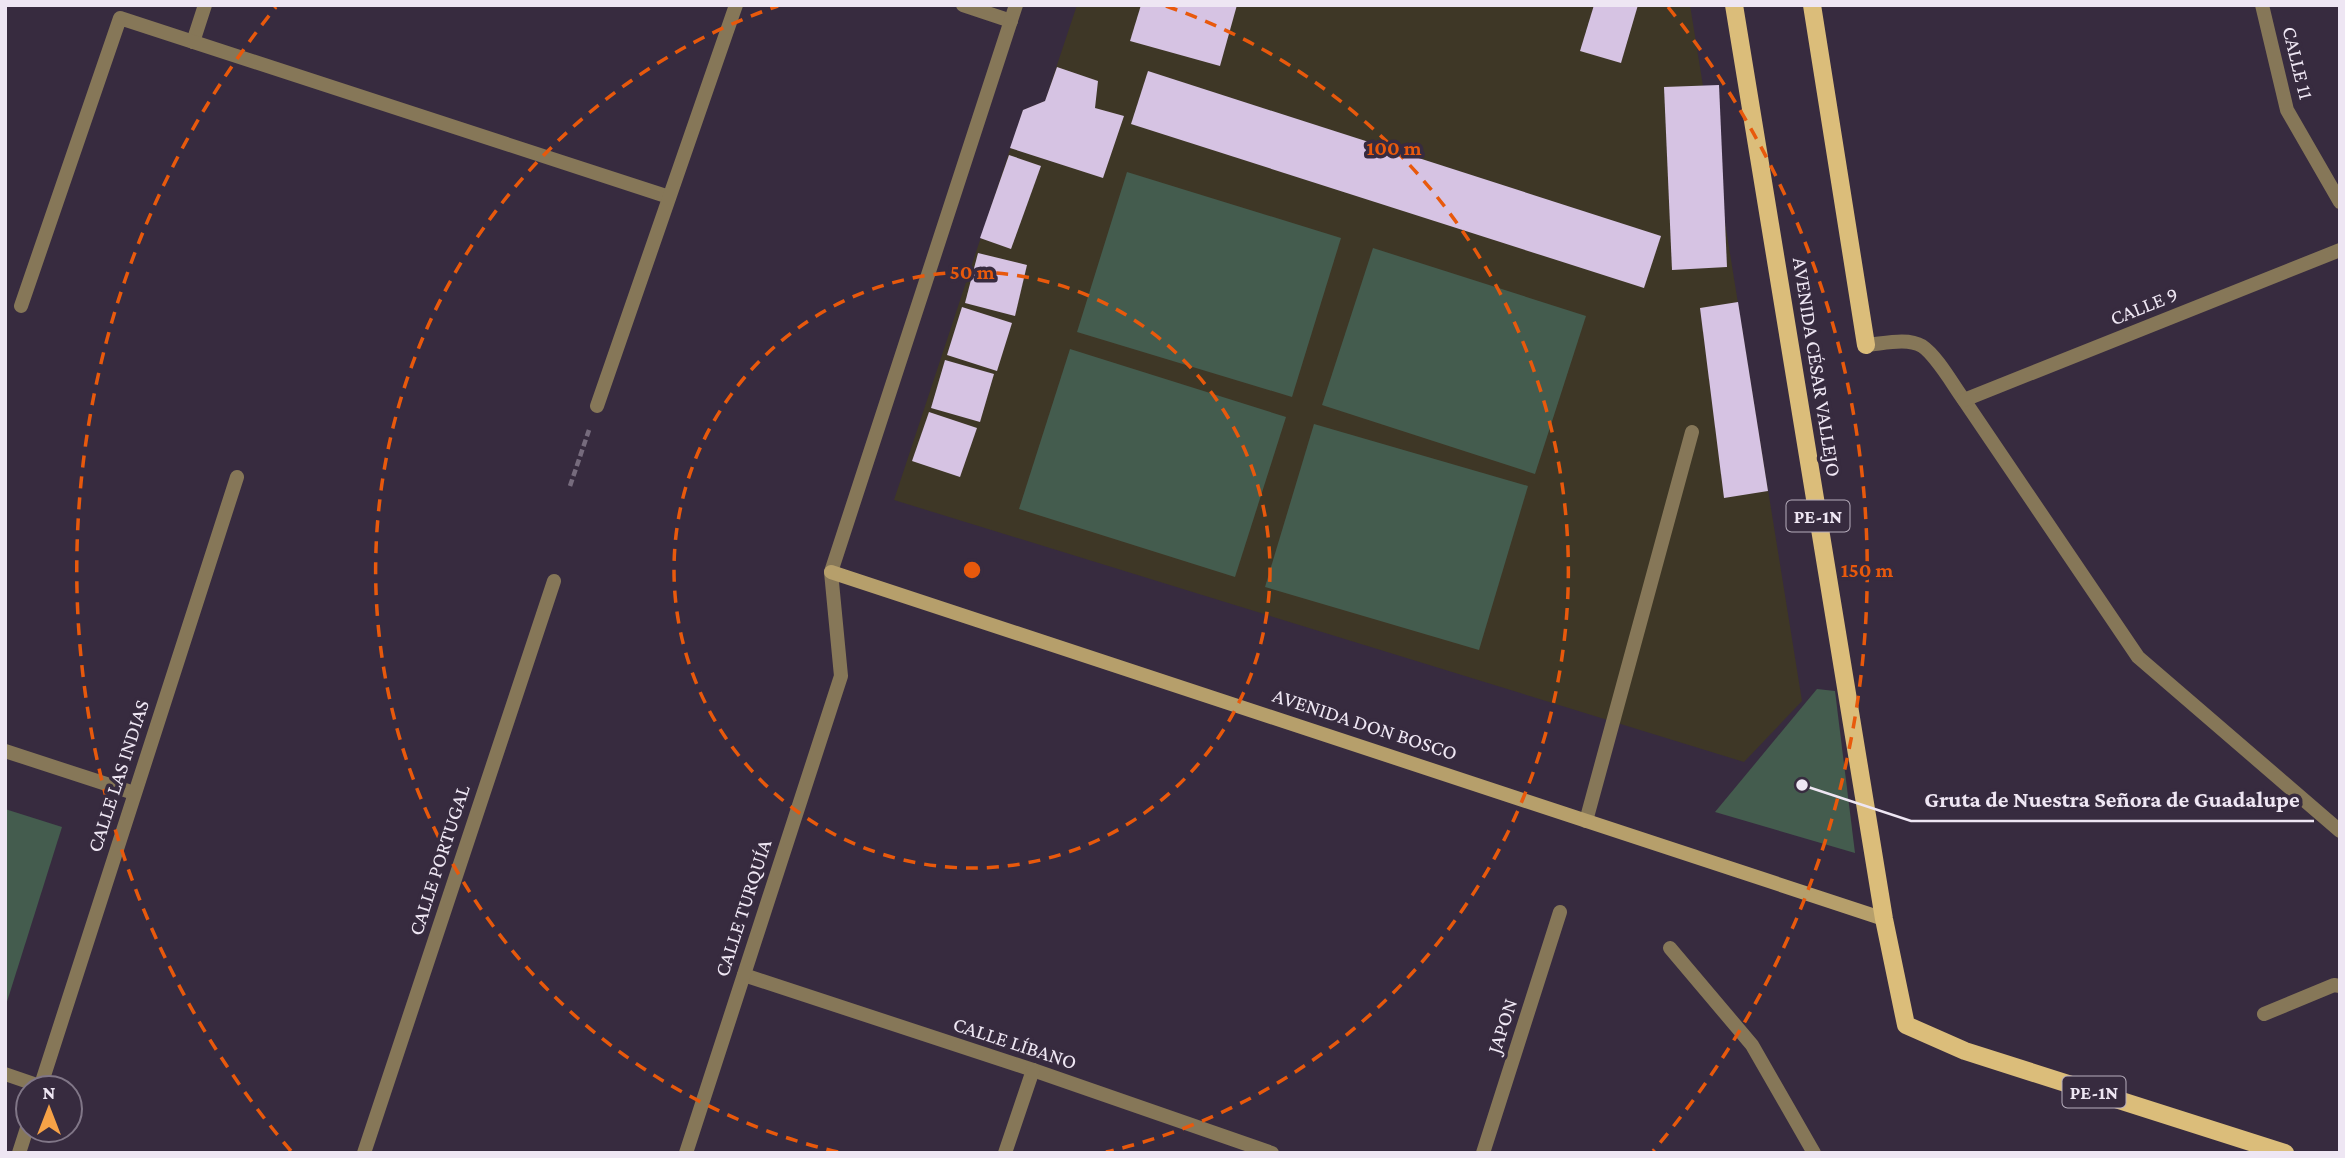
<svg xmlns="http://www.w3.org/2000/svg" width="2345" height="1158" font-family="'Crimson Pro',serif">
	<style>
		.education { fill: #3e3726 }
		.green { fill: #445c4e }
		.building { fill: #d6c3e3 }
		.lines { fill: none; stroke-linecap: round; stroke-linejoin: round }
		.path { stroke: #766b7d; stroke-width: 4.5; stroke-dasharray: 7 3.5; stroke-linecap: butt }
		.service { stroke: #867758; stroke-width: 14 }
		.minor { stroke: #867758; stroke-width: 14 }
		.secondary { stroke: #b69f6b; stroke-width: 14 }
		.primary { stroke: #dbbd7a; stroke-width: 18 }
		.ring { fill: none; stroke: #e8590c; stroke-width: 3.5; stroke-dasharray: 12 9 }
		.labels { text-anchor: middle; stroke-width: 7; stroke-linejoin: round; paint-order: stroke }
		.shield { fill: #372b3f; stroke: #b7aebd; stroke-width: 2 }
		.shield-label { font-size: 19px; font-weight: bold; fill: #eee6f3 }
		.street-label { font-size: 21px; fill: #eee6f3; stroke: #372b3f }
		.centre { fill: #e8590c; stroke: #372b3f; stroke-width: 3.5 }
		.ring-label { font-size: 21px; text-anchor: middle; font-weight: bold; fill: #e8590c; stroke: #372b3f; stroke-width: 7; stroke-linejoin: round; paint-order: stroke }
		.leader { fill: none; stroke: #eee6f3; stroke-width: 2.5 }
		.callout-dot { fill: #eee6f3; stroke: #372b3f; stroke-width: 2.5 }
		.callout-label { font-size: 23px; text-anchor: middle; font-weight: bold; fill: #eee6f3; stroke: #372b3f; stroke-width: 7; stroke-linejoin: round; paint-order: stroke }
	</style>
	<rect width="100%" height="100%" fill="#372b3f"/>
	<!-- education -->
	<polygon class="education" points="1077,5 1690,5 1802,701 1744,762 894,500 1023,110 1045,101"/>
	<!-- green -->
	<g class="green">
		<polygon points="1127,172 1341,238 1292,397 1077,332"/>
		<polygon points="1373,248 1586,316 1535,474 1322,405"/>
		<polygon points="1070,349 1286,417 1235,577 1019,509"/>
		<polygon points="1314,424 1528,486 1479,650 1265,587"/>
		<polygon points="1817,689 1835,691 1855,853 1715,812"/>
		<polygon points="5,809 62,827 5,1008"/>
	</g>
	<!-- building -->
	<g class="building">
		<polygon points="1141,5 1237,5 1220,66 1130,41"/>
		<polygon points="1594,5 1638,5 1621,63 1580,51"/>
		<polygon points="1057,67 1098,81 1095,108 1124,116 1103,178 1010,148 1023,110 1045,101"/>
		<polygon points="1148,71 1661,236 1644,288 1131,124"/>
		<polygon points="1719,85 1727,267 1672,270 1664,87"/>
		<polygon points="1009,155 1041,166 1011,249 980,238"/>
		<polygon points="978,253 1027,265 1015,316 965,303"/>
		<polygon points="1738,302 1768,491 1724,498 1700,308"/>
		<polygon points="962,307 1012,323 997,371 947,355"/>
		<polygon points="945,360 994,374 980,422 931,408"/>
		<polygon points="929,412 977,428 960,477 912,461"/>
	</g>
	<g class="lines">
		<!-- path -->
		<polyline class="path" points="570,486 589,430"/>
		<!-- service -->
		<g class="service">
			<polyline points="1586,821 1692,432"/>
			<polyline points="2264,1014 2334,985 2340,986"/>
		</g>
		<!-- minor -->
		<g class="minor">
			<polyline points="963,5 1011,21"/>
			<polyline points="2262,5 2287,110 2340,202"/>
			<polyline points="193,42 205,5"/>
			<polyline points="21,306 120,18 669,197"/>
			<path d="M1866,345C1882,344 1907,337 1922,346C1937,356 1953,385 1964,400L2138,657L2340,831"/>
			<polyline points="1964,400 2340,250"/>
			<polyline points="597,406 736,5"/>
			<polyline points="5,751 134,793"/>
			<polyline points="1670,948 1752,1045 1814,1153"/>
			<polyline points="744,975 1033,1070 1272,1153"/>
			<polyline points="5,1074 40,1086"/>
			<polyline points="40,1088 237,477"/>
			<polyline points="19,1153 28,1125"/>
			<polyline points="364,1153 554,581"/>
			<polyline points="686,1153 841,676 831,572 1016,5"/>
			<polyline points="1005,1153 1033,1070"/>
			<polyline points="1483,1153 1560,912"/>
		</g>
		<!-- secondary -->
		<polyline class="secondary" points="831,572 1884,919"/>
		<!-- primary -->
		<g class="primary">
			<polyline points="1734,5 1884,919 1906,1025 1965,1051 2285,1153"/>
			<polyline points="1812,5 1866,345"/>
		</g>
	</g>
	<!-- distance rings -->
	<g class="ring">
		<circle cx="972" cy="570" r="298"/>
		<path d="M838 1152A597 597 0 0 1 778 6M1166 6A597 597 0 0 1 1106 1152"/>
		<path d="M291 1151A895 895 0 0 1 276 7M1668 7A895 895 0 0 1 1653 1151"/>
	</g>
	<g class="labels">
		<!-- shield labels -->
		<g class="shield">
			<rect x="1786.5" y="500.5" width="63" height="31" rx="5"/>
			<rect x="2062.5" y="1076.5" width="63" height="31" rx="5"/>
		</g>
		<g class="shield-label">
			<text x="1818" y="523">PE-1N</text>
			<text x="2094" y="1099">PE-1N</text>
		</g>
		<!-- street labels -->
		<g class="street-label">
			<text transform="translate(2298 63) rotate(76)" y="7">CALLE 11</text>
			<text transform="translate(2144 306) rotate(-22)" y="7">CALLE 9</text>
			<text transform="translate(1817 367) rotate(81)" y="7">AVENIDA CÉSAR VALLEJO</text>
			<text transform="translate(1365 724) rotate(18)" y="7">AVENIDA DON BOSCO</text>
			<text transform="translate(118 776) rotate(-72)" y="7">CALLE LAS INDIAS</text>
			<text transform="translate(439 860) rotate(-72)" y="7">CALLE PORTUGAL</text>
			<text transform="translate(743 908) rotate(-72)" y="7">CALLE TURQUÍA</text>
			<text transform="translate(1502 1026) rotate(-72)" y="7">JAPON</text>
			<text transform="translate(1015 1043) rotate(18)" y="7">CALLE LÍBANO</text>
		</g>
	</g>
	<circle cx="972" cy="570" r="10" class="centre"/>
	<g class="ring-label">
		<text x="1394" y="155">100 m</text>
		<text x="972" y="279">50 m</text>
		<text x="1867" y="577">150 m</text>
	</g>
	<!-- callouts -->
	<path class="leader" d="M1802 785L1911 821H2314"/>
	<circle class="callout-dot" cx="1802" cy="785" r="7"/>
	<g class="callout-label">
		<text x="2112" y="807">Gruta de Nuestra Señora de Guadalupe</text>
	</g>
	<!-- border -->
	<rect width="2345" height="1158" fill="none" stroke="#eee6f3" stroke-width="14"/>
	<!-- north arrow -->
	<g transform="translate(49 1109)"><circle r="33" fill="#372b3f" stroke="#807687" stroke-width="2"/>
	<path d="M0-5L12 26L0 18L-12 26Z" fill="#f6a247"/>
	<text y="-10" font-size="19" font-weight="bold" text-anchor="middle" fill="#eee6f3">N</text>
	</g>
</svg>
